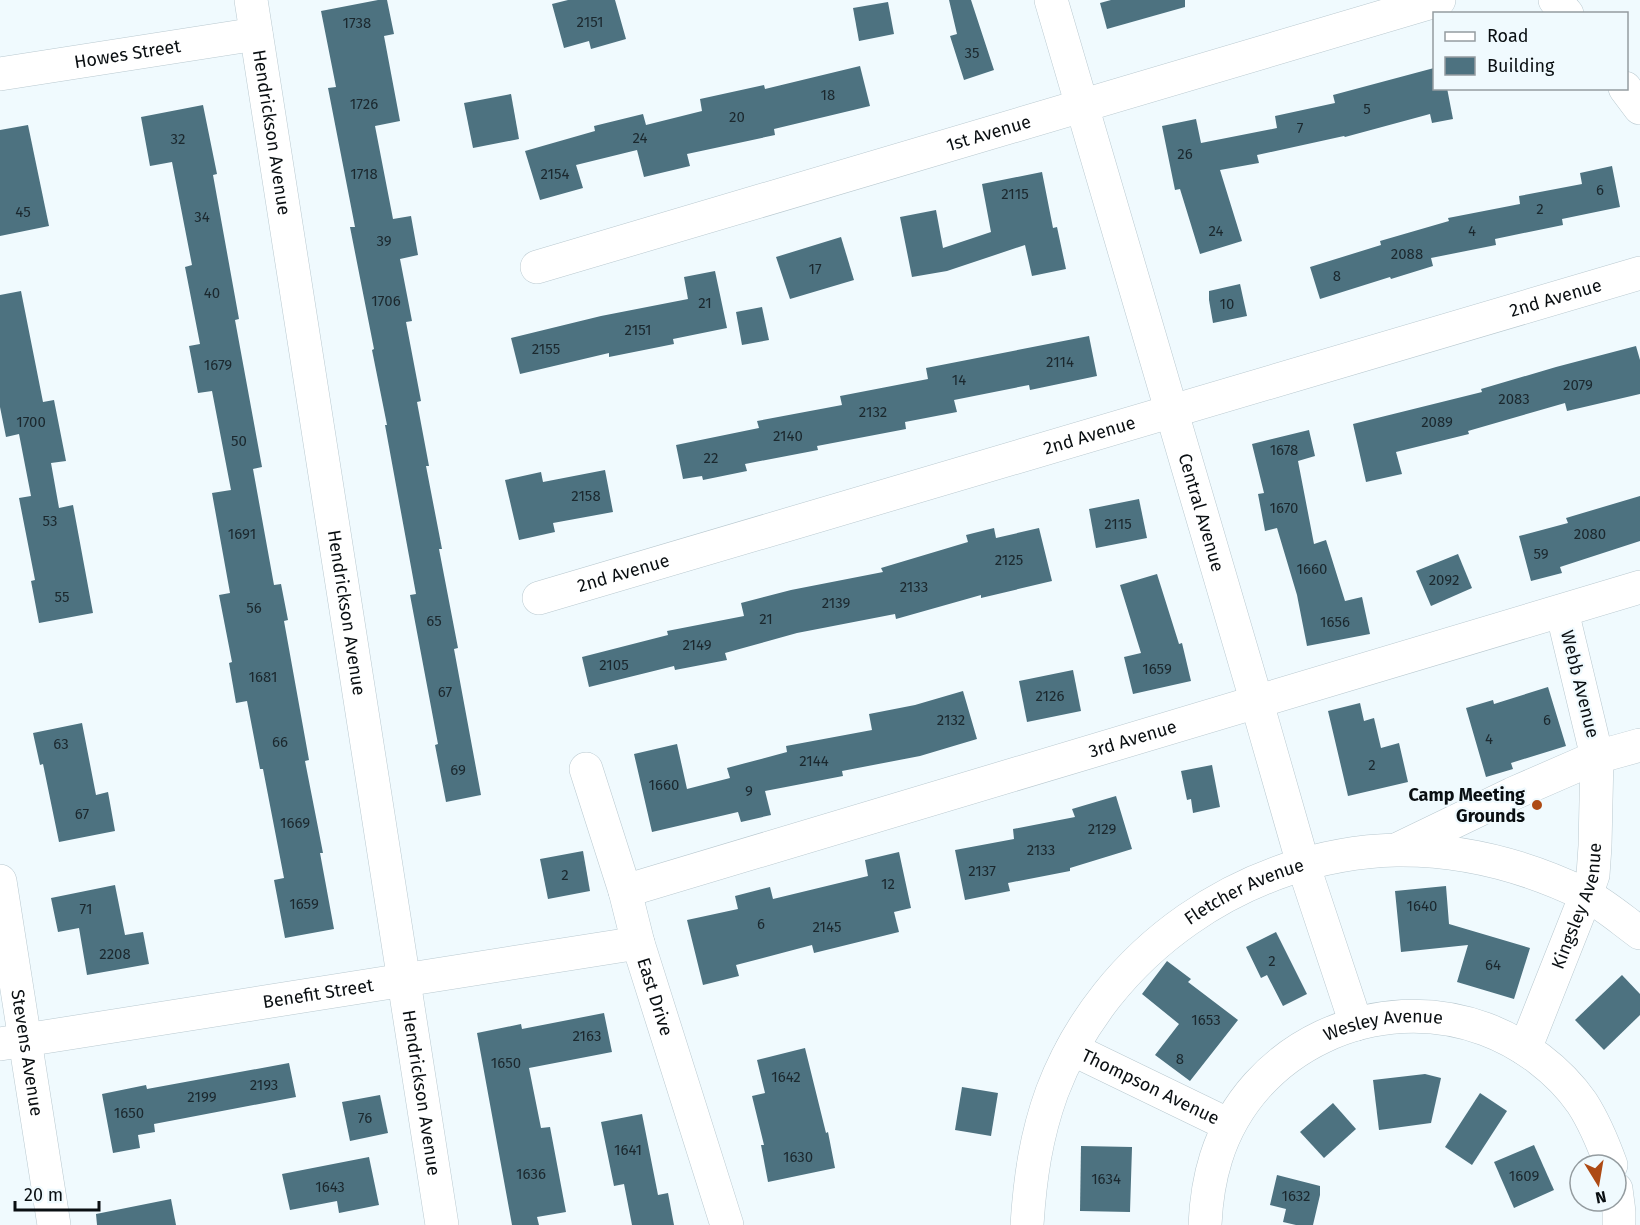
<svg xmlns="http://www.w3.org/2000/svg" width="1640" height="1225" font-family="'Fira Sans',sans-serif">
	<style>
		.building { fill: #4d7280 }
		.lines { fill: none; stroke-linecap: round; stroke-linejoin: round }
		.street-casing { stroke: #b9c9d0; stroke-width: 34 }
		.street { stroke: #fff; stroke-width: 33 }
		.poi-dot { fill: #ad4a14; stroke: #f0fafe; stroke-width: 2 }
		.labels { text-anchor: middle; stroke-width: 4.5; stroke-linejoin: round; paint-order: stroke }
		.number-label { font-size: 15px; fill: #1b282e }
		.street-label { font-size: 18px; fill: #0a0f12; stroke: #f0fafe }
		.poi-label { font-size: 18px; font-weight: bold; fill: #0a0f12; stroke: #f0fafe; text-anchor: end }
	</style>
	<rect width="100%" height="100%" fill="#f0fafe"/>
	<!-- building -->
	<g class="building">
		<polygon points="378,0 387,0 394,34 384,36 400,121 375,126 393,219 411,216 418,255 400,259 412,321 406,322 421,401 417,402 429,466 426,466 442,549 439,549 458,648 454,649 481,795 446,802 435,745 438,744 410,595 416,594 385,425 387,425 372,350 374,349 350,227 355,227 328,88 336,87 321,11"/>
		<polygon points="568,0 615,0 626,39 591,49 589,41 564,48 552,4"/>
		<polygon points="949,0 971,0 994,70 964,80 950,36 957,34"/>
		<polygon points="1111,0 1185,0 1185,7 1107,29 1100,3"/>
		<polygon points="888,2 894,34 859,41 853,8"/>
		<polygon points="860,66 870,106 774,129 775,135 687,154 690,166 644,177 637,150 576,165 583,188 540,200 525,151 595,131 594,126 643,114 646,125 702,111 700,99 764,85 765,89"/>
		<polygon points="1434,68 1434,88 1447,88 1453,119 1432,123 1430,114 1345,137 1344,136 1257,155 1259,163 1220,170 1242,241 1200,254 1180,189 1175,190 1162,126 1196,119 1201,143 1277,128 1275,116 1335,103 1333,95"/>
		<polygon points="511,94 519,139 473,148 464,103"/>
		<polygon points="203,105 217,174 213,175 239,319 235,320 262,467 253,469 274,585 281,584 288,620 284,621 309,760 305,761 323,853 320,853 334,929 285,938 274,880 284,878 263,769 260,769 247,701 236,703 229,663 232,662 219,595 230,593 212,493 231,490 212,391 198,393 189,346 200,344 185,267 192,265 172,162 150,166 141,117"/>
		<polygon points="28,125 49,226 0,236 0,130"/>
		<polygon points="1612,166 1620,207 1562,219 1563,225 1495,239 1496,245 1431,258 1433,266 1391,279 1390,277 1320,299 1310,267 1381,245 1380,241 1449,221 1448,218 1520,204 1519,196 1582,184 1580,173"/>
		<polygon points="1042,172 1053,228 1057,227 1066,269 1032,276 1025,245 947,271 912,277 900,217 936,210 943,248 991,232 982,184"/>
		<polygon points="841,237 854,280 790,299 776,257"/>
		<polygon points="715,271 727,328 673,339 674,344 609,357 609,353 520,374 511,338 601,316 688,299 684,277"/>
		<polygon points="1240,284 1247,316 1213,323 1209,300 1209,291"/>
		<polygon points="21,291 43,402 54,400 66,461 51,463 59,508 73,505 93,613 39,623 31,581 35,580 19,498 31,496 19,434 6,437 0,407 0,295"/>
		<polygon points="762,307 769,340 742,345 736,312"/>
		<polygon points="1089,336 1097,376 1030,390 1029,385 954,400 957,412 905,422 906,429 817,446 818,450 745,464 747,471 703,480 702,476 683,479 676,445 759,428 757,421 842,405 840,396 928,379 926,368"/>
		<polygon points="1636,346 1640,360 1640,394 1567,411 1565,403 1468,431 1469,434 1396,452 1402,474 1366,482 1353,424 1482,392 1481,389 1556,367"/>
		<polygon points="1309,430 1315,456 1298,461 1314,544 1326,540 1345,601 1362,597 1370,634 1307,646 1297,595 1277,528 1265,531 1258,494 1264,493 1252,444"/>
		<polygon points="605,470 613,512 553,523 555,532 519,540 505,480 541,472 543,482"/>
		<polygon points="1640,496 1640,541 1560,567 1562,573 1531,581 1519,536 1568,523 1566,518"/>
		<polygon points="1139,499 1147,538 1096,548 1089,509"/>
		<polygon points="994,528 996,538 1039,528 1052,581 981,598 981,595 896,619 895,614 797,633 725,653 727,660 675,670 674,666 589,687 582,657 668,635 667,631 744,616 741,603 791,590 883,572 881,568 968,542 966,535"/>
		<polygon points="1458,554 1472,588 1431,606 1416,571"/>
		<polygon points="1157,574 1179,644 1182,643 1191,681 1133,694 1124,657 1141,653 1120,585"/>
		<polygon points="1073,670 1081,711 1027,722 1019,681"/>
		<polygon points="1548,687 1566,746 1511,763 1513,769 1486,777 1466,708 1493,700 1494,704"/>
		<polygon points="963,691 977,739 920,756 842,771 843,776 765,791 771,815 741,822 738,812 652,832 634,754 677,744 687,789 730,778 727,768 787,752 786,746 872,730 869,714 915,705"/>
		<polygon points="1360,703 1364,721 1374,718 1381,748 1399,743 1408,782 1348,796 1328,711"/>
		<polygon points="82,723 96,795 108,792 115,831 59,842 43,764 40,765 33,733"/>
		<polygon points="1212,765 1220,807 1193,813 1191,799 1187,800 1181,771"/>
		<polygon points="1116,796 1132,849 1070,868 1070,871 1008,883 1010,891 965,900 955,850 1014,839 1013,829 1075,817 1072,809"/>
		<polygon points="583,851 590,891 548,899 540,859"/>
		<polygon points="899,852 911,908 894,912 899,932 814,953 812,945 736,965 739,976 703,985 687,920 738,909 735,896 770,887 773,899 868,876 865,860"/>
		<polygon points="115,885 125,935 143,932 149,964 87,975 79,928 58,932 51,898"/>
		<polygon points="1446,886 1449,924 1530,948 1514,999 1457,982 1468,945 1401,952 1395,891"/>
		<polygon points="1276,932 1307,994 1283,1006 1267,975 1261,978 1246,947"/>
		<polygon points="1167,961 1191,979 1188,982 1238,1020 1190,1081 1155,1055 1179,1024 1142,994"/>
		<polygon points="1622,975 1640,994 1640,1015 1604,1050 1575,1020"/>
		<polygon points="604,1013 612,1052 529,1068 541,1128 550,1127 566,1212 537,1217 539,1225 512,1225 477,1033 521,1024 522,1029"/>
		<polygon points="805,1048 826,1133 828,1132 835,1168 768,1182 761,1145 764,1145 752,1096 765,1093 757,1060"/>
		<polygon points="289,1063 296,1097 154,1124 155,1132 138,1135 140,1148 113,1153 102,1094 146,1085 147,1089"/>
		<polygon points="1425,1074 1441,1078 1431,1123 1379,1130 1373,1080"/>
		<polygon points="962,1087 998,1093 991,1136 955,1130"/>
		<polygon points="1480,1093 1507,1111 1472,1165 1445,1147"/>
		<polygon points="380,1095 388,1133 350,1141 342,1102"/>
		<polygon points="1333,1103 1356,1129 1324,1158 1300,1132"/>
		<polygon points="642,1114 658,1195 668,1193 674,1225 632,1225 624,1184 614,1186 601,1122"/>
		<polygon points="1534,1145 1554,1190 1514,1208 1494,1162"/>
		<polygon points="1081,1146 1132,1147 1130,1212 1080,1211"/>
		<polygon points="369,1157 379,1205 339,1213 337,1201 290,1210 282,1174"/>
		<polygon points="1277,1175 1320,1186 1320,1195 1313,1225 1296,1225 1283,1222 1286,1209 1270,1205"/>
		<polygon points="171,1199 176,1225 97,1225 96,1214"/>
	</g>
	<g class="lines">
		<!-- street casing -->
		<g class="street-casing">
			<g id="street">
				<path id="s1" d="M251,0L442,1225"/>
				<path id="s2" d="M1051,0L1257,703L1303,864L1356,1024"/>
				<polyline points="1555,0 1567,14"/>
				<path id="s3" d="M0,74L256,34"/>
				<polyline points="1625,88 1640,108"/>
				<path id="s4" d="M537,267L1439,0"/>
				<path id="s5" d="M539,598L1640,273"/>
				<path id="s6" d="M586,769L625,891L638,943L727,1225"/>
				<polyline points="1400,848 1512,794 1597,757 1640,745"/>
				<path id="s7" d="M0,881L54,1225"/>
				<path id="s8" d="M625,891L1640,587"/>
				<path id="s9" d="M0,1044L638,943"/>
				<path id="s10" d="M1072,1049L1229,1125"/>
				<path id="s11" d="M1525,1049L1586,895L1593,875L1595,846L1597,757L1562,611"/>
				<polyline points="1616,1189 1619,1212 1619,1225"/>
				<path id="s12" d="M1027,1225C1030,1178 1036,1136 1052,1092C1105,951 1246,854 1396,850C1461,849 1526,866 1584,894C1604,904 1622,920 1640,933"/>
				<path id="s13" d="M1205,1225C1206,1202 1209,1180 1216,1158C1251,1046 1377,989 1485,1029C1523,1043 1559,1070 1582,1103C1595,1123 1603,1143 1611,1165"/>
			</g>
		</g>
		<!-- street -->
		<use href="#street" class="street"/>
	</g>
	<!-- markers -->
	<circle class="poi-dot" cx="1537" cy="805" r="6"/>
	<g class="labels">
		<!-- number labels -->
		<g class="number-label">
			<text x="590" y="27">2151</text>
			<text x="357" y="28">1738</text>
			<text x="972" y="58">35</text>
			<text x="828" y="100">18</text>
			<text x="364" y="109">1726</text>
			<text x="1367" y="114">5</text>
			<text x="737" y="122">20</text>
			<text x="1300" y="133">7</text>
			<text x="640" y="143">24</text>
			<text x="178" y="144">32</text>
			<text x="1185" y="159">26</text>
			<text x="364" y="179">1718</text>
			<text x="555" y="179">2154</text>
			<text x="1600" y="195">6</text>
			<text x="1015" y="199">2115</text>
			<text x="1540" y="214">2</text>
			<text x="23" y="217">45</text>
			<text x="202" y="222">34</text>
			<text x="1216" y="236">24</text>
			<text x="1472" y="236">4</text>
			<text x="384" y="246">39</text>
			<text x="1407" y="259">2088</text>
			<text x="815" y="274">17</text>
			<text x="1337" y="281">8</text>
			<text x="212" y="298">40</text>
			<text x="386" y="306">1706</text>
			<text x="705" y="308">21</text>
			<text x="1227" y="309">10</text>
			<text x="638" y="335">2151</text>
			<text x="546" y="354">2155</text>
			<text x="1060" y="367">2114</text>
			<text x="218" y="370">1679</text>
			<text x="959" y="385">14</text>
			<text x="1578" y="390">2079</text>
			<text x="1514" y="404">2083</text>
			<text x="873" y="417">2132</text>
			<text x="31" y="427">1700</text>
			<text x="1437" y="427">2089</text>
			<text x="788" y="441">2140</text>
			<text x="239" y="446">50</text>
			<text x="1284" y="455">1678</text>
			<text x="711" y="463">22</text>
			<text x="586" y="501">2158</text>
			<text x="1284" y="513">1670</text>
			<text x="50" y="526">53</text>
			<text x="1118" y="529">2115</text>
			<text x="242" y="539">1691</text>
			<text x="1590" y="539">2080</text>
			<text x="1541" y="559">59</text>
			<text x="1009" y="565">2125</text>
			<text x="1312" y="574">1660</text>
			<text x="1444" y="585">2092</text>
			<text x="914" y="592">2133</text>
			<text x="62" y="602">55</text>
			<text x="836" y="608">2139</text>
			<text x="254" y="613">56</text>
			<text x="766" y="624">21</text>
			<text x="434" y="626">65</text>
			<text x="1335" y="627">1656</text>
			<text x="697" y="650">2149</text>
			<text x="614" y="670">2105</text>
			<text x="1157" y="674">1659</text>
			<text x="263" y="682">1681</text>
			<text x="445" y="697">67</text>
			<text x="1050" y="701">2126</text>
			<text x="951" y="725">2132</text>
			<text x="1547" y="725">6</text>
			<text x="1489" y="744">4</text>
			<text x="280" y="747">66</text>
			<text x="61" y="749">63</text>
			<text x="814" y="766">2144</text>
			<text x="1372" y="770">2</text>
			<text x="458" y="775">69</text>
			<text x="664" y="790">1660</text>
			<text x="749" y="796">9</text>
			<text x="82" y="819">67</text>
			<text x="295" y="828">1669</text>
			<text x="1102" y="834">2129</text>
			<text x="1041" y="855">2133</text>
			<text x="982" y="876">2137</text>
			<text x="565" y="880">2</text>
			<text x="888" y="889">12</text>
			<text x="304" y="909">1659</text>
			<text x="1422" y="911">1640</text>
			<text x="86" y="914">71</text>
			<text x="761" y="929">6</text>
			<text x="827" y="932">2145</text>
			<text x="115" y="959">2208</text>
			<text x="1272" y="966">2</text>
			<text x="1493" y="970">64</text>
			<text x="1206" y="1025">1653</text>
			<text x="587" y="1041">2163</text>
			<text x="1180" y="1064">8</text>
			<text x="506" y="1068">1650</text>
			<text x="786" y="1082">1642</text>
			<text x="264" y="1090">2193</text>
			<text x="202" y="1102">2199</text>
			<text x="129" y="1118">1650</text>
			<text x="365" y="1123">76</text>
			<text x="628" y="1155">1641</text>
			<text x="798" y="1162">1630</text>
			<text x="531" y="1179">1636</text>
			<text x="1524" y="1181">1609</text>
			<text x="1106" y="1184">1634</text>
			<text x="330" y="1192">1643</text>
			<text x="1296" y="1201">1632</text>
		</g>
		<!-- street labels -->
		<g class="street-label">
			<text dy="6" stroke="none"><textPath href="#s3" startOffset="129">Howes Street</textPath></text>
			<text dy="6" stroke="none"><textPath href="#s1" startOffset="134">Hendrickson Avenue</textPath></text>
			<text dy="6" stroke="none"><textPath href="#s4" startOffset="471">1st Avenue</textPath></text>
			<text dy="6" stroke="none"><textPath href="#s5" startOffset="1060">2nd Avenue</textPath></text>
			<text dy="6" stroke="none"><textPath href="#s5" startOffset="574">2nd Avenue</textPath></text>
			<text dy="6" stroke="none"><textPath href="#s2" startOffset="534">Central Avenue</textPath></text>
			<text dy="6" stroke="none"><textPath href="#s5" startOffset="88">2nd Avenue</textPath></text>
			<text dy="6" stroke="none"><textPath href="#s1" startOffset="620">Hendrickson Avenue</textPath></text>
			<text transform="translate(1580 684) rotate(76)" y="6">Webb Avenue</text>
			<text dy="6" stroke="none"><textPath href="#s8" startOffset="530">3rd Avenue</textPath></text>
			<text dy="6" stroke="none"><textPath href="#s12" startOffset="422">Fletcher Avenue</textPath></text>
			<text dy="6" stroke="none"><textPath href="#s11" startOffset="153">Kingsley Avenue</textPath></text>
			<text dy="6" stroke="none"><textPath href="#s9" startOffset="322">Benefit Street</textPath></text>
			<text dy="6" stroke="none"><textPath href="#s6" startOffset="238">East Drive</textPath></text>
			<text dy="6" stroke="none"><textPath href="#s13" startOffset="297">Wesley Avenue</textPath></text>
			<text dy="6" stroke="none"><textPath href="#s7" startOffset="174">Stevens Avenue</textPath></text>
			<text dy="6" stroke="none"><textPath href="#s10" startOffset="87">Thompson Avenue</textPath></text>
			<text dy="6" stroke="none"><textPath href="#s1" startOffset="1106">Hendrickson Avenue</textPath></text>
		</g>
		<!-- poi labels -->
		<g class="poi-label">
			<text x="1525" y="801">Camp Meeting<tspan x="1525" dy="21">Grounds</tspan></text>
		</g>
	</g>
	<!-- legend -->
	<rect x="1433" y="12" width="195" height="78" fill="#f0fafe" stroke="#949ca0" stroke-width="1.5"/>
	<rect x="1445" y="32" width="30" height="9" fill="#ffffff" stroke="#949ca0" stroke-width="1.5"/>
	<text x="1487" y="42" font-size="18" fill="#0a0f12">Road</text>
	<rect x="1445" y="57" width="30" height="18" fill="#4d7280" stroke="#949ca0" stroke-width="1.5"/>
	<text x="1487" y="72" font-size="18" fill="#0a0f12">Building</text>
	<!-- north arrow -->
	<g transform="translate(1598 1183) rotate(169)"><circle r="28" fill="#f0fafe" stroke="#949ca0" stroke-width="1.5"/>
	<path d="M0-4.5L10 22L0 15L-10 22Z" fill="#ad4a14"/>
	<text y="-9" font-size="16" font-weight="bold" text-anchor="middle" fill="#0a0f12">N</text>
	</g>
	<!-- scale -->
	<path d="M15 1201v9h84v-9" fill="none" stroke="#0a0f12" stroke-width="3"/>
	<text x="24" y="1201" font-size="18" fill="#0a0f12" stroke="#f0fafe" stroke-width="4.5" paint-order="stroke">20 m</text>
</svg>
